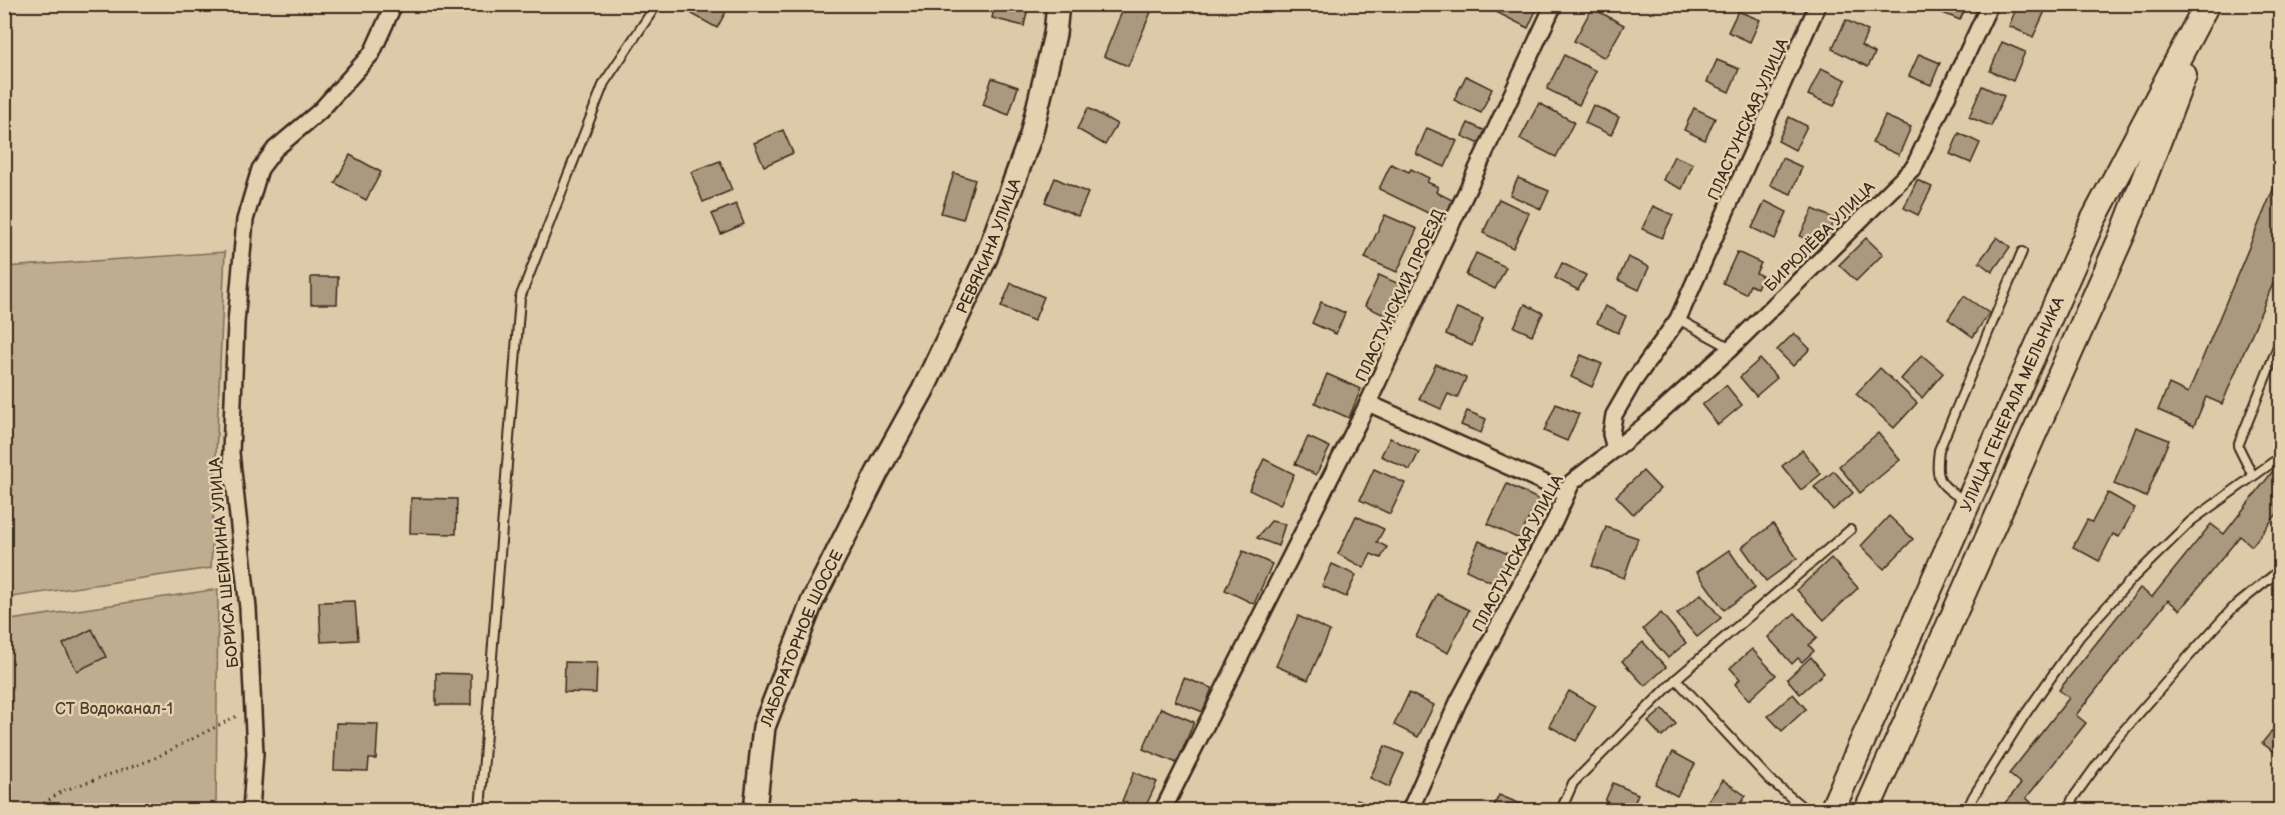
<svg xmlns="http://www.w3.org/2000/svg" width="2285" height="815" font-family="'Balsamiq Sans',sans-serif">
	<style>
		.green { fill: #bfad90; stroke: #7d6c57; stroke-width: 1.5 }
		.building { fill: #aa997e; stroke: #3b2a1e; stroke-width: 1.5 }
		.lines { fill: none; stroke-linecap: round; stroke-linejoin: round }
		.service-casing { stroke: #3b2a1e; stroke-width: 12 }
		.minor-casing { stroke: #3b2a1e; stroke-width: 20 }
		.secondary-casing { stroke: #3b2a1e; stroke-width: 26 }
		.primary-casing { stroke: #3b2a1e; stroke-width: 28 }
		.path { stroke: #3b2a1e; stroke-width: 3; stroke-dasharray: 1.5 4.5; stroke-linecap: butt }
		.service { stroke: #e4d1af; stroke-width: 8 }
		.minor { stroke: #e4d1af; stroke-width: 15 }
		.secondary { stroke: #e4d1af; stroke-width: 21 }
		.primary { stroke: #e4d1af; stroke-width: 24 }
		.labels { text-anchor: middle; stroke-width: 5; stroke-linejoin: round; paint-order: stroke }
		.street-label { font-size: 16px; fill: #3b2a1e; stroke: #e4d1af }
		.park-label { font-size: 16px; fill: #4f3e2f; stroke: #e4d1af }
	</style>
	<rect width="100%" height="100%" fill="#ddcaa9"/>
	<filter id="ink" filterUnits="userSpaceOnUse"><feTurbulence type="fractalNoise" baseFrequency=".0167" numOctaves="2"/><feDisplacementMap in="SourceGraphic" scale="12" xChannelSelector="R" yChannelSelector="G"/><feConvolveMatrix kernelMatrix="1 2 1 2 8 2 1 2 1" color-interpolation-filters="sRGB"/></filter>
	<g filter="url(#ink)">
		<!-- green -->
		<g class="green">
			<polygon points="225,252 211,568 5,598 5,267"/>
			<polygon points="218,589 216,810 5,810 4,621"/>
		</g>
		<!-- building -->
		<g class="building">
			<polygon points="697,4 730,4 717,28 692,14"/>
			<polygon points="995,4 1029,4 1024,26 992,18"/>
			<polygon points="1125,4 1154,5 1128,66 1104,56"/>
			<polygon points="1500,4 1539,4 1528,28 1496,12"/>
			<polygon points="1941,4 1967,4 1960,20 1938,11"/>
			<polygon points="2018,4 2030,4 2045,11 2033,37 2009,26"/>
			<polygon points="1592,8 1624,25 1605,58 1574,41"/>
			<polygon points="1738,11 1760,20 1750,42 1728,32"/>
			<polygon points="1846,20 1868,31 1861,46 1875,53 1868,67 1832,49"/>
			<polygon points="2002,42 2025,52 2013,81 1990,71"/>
			<polygon points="1919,54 1940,63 1931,85 1909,76"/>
			<polygon points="1564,55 1596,71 1579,105 1547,89"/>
			<polygon points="1717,60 1739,69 1729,92 1707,82"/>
			<polygon points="1821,68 1846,80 1834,106 1808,95"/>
			<polygon points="1466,76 1492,89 1481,113 1454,100"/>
			<polygon points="992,78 1018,87 1009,115 983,105"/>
			<polygon points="1982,86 2004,96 1991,126 1969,117"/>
			<polygon points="1539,103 1574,122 1556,157 1520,139"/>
			<polygon points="1593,105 1619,117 1611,135 1585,123"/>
			<polygon points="1088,108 1117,124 1105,145 1077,129"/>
			<polygon points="1694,108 1715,118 1705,140 1684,130"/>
			<polygon points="1885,116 1911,127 1899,155 1872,143"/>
			<polygon points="1789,117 1807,126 1795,150 1778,141"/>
			<polygon points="1468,123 1488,132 1482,145 1462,136"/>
			<polygon points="1427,128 1457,141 1445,167 1416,154"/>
			<polygon points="783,130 793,153 764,166 754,143"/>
			<polygon points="1959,133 1980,143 1971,163 1950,154"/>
			<polygon points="350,155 381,172 366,200 335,183"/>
			<polygon points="1674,156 1693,164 1682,189 1663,180"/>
			<polygon points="1782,158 1802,167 1791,194 1770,185"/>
			<polygon points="720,161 732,190 703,202 691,172"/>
			<polygon points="1391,164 1409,172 1411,169 1429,178 1427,182 1438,187 1436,192 1454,201 1444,221 1379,189"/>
			<polygon points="954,173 975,180 963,219 941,213"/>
			<polygon points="2280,173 2280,267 2222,404 2206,397 2194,426 2158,410 2169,384 2188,393"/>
			<polygon points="1055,178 1088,193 1078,216 1045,202"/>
			<polygon points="1518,178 1549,191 1541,209 1510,195"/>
			<polygon points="1917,180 1932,187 1918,215 1904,208"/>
			<polygon points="1499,199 1529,213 1513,248 1483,233"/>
			<polygon points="1765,201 1787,212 1775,239 1752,228"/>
			<polygon points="736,204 744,224 721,234 712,214"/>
			<polygon points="1653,206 1673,215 1662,238 1642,229"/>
			<polygon points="1813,209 1835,219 1823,246 1800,236"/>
			<polygon points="1385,215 1417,229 1397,272 1365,258"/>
			<polygon points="1997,237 2010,247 1992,272 1979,262"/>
			<polygon points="1866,238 1883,254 1856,281 1839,265"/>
			<polygon points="1737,252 1761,263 1756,273 1762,276 1757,288 1750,285 1746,294 1723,283"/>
			<polygon points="1476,253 1506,267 1495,289 1466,275"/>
			<polygon points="1628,257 1649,267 1639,290 1618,280"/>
			<polygon points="1562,263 1586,275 1578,290 1555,278"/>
			<polygon points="1379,275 1410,289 1395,320 1365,306"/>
			<polygon points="311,277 338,277 337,304 311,304"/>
			<polygon points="1011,283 1044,297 1034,321 1001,307"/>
			<polygon points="1964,296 1989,313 1973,337 1948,319"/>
			<polygon points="1321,302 1345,313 1336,334 1312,323"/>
			<polygon points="1525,304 1543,313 1532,335 1514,327"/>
			<polygon points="1605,306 1626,316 1618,333 1597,323"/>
			<polygon points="1457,308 1483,319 1472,346 1446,334"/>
			<polygon points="1794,333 1810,349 1793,366 1777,350"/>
			<polygon points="1581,355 1602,364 1592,387 1571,377"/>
			<polygon points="1922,355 1943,373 1922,398 1901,379"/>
			<polygon points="1760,359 1777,378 1756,396 1740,377"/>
			<polygon points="1436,364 1466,378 1457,398 1448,394 1441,409 1419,399"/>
			<polygon points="1880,368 1917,403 1894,428 1856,394"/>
			<polygon points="1327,374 1361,389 1349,418 1315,403"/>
			<polygon points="1726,385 1742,405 1718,425 1702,405"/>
			<polygon points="1556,404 1579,414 1567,441 1544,431"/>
			<polygon points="1467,411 1486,419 1481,433 1461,425"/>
			<polygon points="2136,427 2169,440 2146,497 2114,484"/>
			<polygon points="1878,433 1900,460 1860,493 1839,466"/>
			<polygon points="1308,437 1330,447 1316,475 1295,464"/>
			<polygon points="1390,438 1419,452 1410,470 1381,456"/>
			<polygon points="1802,450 1821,474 1801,490 1782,466"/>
			<polygon points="1264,459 1294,474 1280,505 1249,490"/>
			<polygon points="2280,462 2280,510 2252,546 2240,536 2180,610 2168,600 2076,715 2086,723 2026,798 2038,807 2035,810 1999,810 2021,784 2009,774 2069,698 2059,690 2140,588 2152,597 2211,524 2224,534"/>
			<polygon points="1374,469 1405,483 1390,514 1360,500"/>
			<polygon points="1643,471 1660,489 1633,514 1616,496"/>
			<polygon points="1834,471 1853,493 1833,510 1814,487"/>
			<polygon points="1507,484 1538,499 1519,539 1488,524"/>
			<polygon points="2108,493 2135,508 2119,537 2113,534 2099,561 2073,547 2087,520 2092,522"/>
			<polygon points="411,498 457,499 456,534 410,533"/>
			<polygon points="1356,516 1384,529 1377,542 1387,547 1381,558 1371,554 1364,568 1338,554"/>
			<polygon points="1889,516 1913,539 1884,569 1861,546"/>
			<polygon points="1271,521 1285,524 1278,546 1257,538"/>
			<polygon points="1773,524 1797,558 1766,581 1742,547"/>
			<polygon points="1606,527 1638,538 1624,578 1592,566"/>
			<polygon points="1479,541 1510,555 1497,585 1466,570"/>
			<polygon points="1729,550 1755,588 1724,610 1697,572"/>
			<polygon points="1243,551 1272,564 1254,604 1225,590"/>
			<polygon points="1831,558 1858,588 1824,620 1797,590"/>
			<polygon points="1332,564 1356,575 1346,597 1322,586"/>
			<polygon points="1437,594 1469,610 1448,653 1416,637"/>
			<polygon points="1701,594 1721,618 1697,637 1677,614"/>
			<polygon points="355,601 358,640 321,642 319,602"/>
			<polygon points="1661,613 1686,643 1668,658 1643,629"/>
			<polygon points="1795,613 1817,638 1809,645 1814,651 1802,662 1798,658 1792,664 1768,637"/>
			<polygon points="1298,616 1330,631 1308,680 1276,666"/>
			<polygon points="92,629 106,657 77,671 63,644"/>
			<polygon points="1643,642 1666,667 1645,686 1622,661"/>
			<polygon points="1752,649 1776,675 1749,700 1735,684 1740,679 1730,668"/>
			<polygon points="1811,657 1824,673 1800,694 1787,679"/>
			<polygon points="565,662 597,663 596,693 564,692"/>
			<polygon points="436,673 471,674 471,705 436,705"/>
			<polygon points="1184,678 1212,688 1203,712 1175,701"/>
			<polygon points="1569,691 1596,706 1576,741 1549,726"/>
			<polygon points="1409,693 1434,705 1418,737 1394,725"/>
			<polygon points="1793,694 1806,709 1782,731 1768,716"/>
			<polygon points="1161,708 1194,722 1177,763 1143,749"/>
			<polygon points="1663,709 1676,724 1662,737 1648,722"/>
			<polygon points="2280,721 2280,756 2262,743"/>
			<polygon points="336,723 378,724 376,759 369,759 368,771 334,770"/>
			<polygon points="1385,746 1404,754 1389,787 1370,778"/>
			<polygon points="1673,752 1695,764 1677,796 1655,784"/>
			<polygon points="1134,772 1157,782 1144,810 1122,801"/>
			<polygon points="1723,780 1746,796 1736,810 1702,810"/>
			<polygon points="1613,783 1638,794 1634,804 1650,810 1626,810 1605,801"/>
			<polygon points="1499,795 1530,808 1529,810 1492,810"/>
			<polygon points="1357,800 1379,810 1352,810"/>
		</g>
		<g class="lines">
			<!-- service casing -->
			<g class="service-casing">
				<g id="service">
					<polyline points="1678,319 1731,348"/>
					<polyline points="2253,476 2238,446 2280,341"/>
					<path d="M1964,500C1939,484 1935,481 1939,450L2022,252"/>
					<polyline points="1676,679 1769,779 1806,810"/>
					<polyline points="480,810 520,298 604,83 657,4"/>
					<polyline points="1561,810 1573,783 1676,679 1850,530"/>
					<polyline points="1967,810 1973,797 2024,716 2080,636 2131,580 2191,521 2280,457"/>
					<polyline points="2068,810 2073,798 2112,744 2190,655 2233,608 2280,570"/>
				</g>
			</g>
			<!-- minor casing -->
			<g class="minor-casing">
				<g id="minor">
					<polyline points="1554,4 1368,403 1567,493"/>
					<polyline points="1615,449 1648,423 1731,348 1914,167 1990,4"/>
					<polyline points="251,810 255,753 248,608 231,453 236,323 245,220 260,169 275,149 320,111 372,53 394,4"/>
					<polyline points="1163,810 1368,403"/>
					<polyline points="1410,810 1458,702 1555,520 1572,482 1615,449 1611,434 1614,415 1633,382 1678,319 1818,4"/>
				</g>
			</g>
			<!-- secondary casing -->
			<g class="secondary-casing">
				<g id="secondary">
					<path id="s1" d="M755,810L764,727L812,602L877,473L923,390L986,258L1031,135L1055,34L1058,4"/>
				</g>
			</g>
			<!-- primary casing -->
			<g class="primary-casing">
				<g id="primary">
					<path id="s2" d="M1832,810L2092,222L2207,4"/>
					<polyline points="1867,810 2124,231 2184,75"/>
				</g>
			</g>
			<!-- path -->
			<polyline class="path" points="34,810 62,791 151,760 237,716"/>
			<!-- service -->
			<use href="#service" class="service"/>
			<!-- minor -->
			<use href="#minor" class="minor"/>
			<!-- secondary -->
			<use href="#secondary" class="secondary"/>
			<!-- primary -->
			<use href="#primary" class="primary"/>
		</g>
	</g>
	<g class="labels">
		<!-- street labels -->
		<g class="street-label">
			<text transform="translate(1747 119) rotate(-66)" y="6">ПЛАСТУНСКАЯ УЛИЦА</text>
			<text transform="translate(1819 236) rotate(-45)" y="6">БИРЮЛЁВА УЛИЦА</text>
			<text dy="6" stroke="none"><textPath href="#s1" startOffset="615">РЕВЯКИНА УЛИЦА</textPath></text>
			<text transform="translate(1399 295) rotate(-65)" y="6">ПЛАСТУНСКИЙ ПРОЕЗД</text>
			<text dy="6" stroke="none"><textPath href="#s2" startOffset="444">УЛИЦА ГЕНЕРАЛА МЕЛЬНИКА</textPath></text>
			<text transform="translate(1517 553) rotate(-62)" y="6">ПЛАСТУНСКАЯ УЛИЦА</text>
			<text transform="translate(223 563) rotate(-95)" y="6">БОРИСА ШЕЙНИНА УЛИЦА</text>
			<text dy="6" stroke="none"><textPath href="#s1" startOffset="180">ЛАБОРАТОРНОЕ ШОССЕ</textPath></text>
		</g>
		<!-- park labels -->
		<g class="park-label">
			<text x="114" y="714">СТ Водоканал-1</text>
		</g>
	</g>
	<!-- margin -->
	<rect width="2285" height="815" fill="none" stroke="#e4d1af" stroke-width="24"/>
	<rect x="12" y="12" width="2261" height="791" fill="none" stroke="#3b2a1e" stroke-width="2" filter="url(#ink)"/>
</svg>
